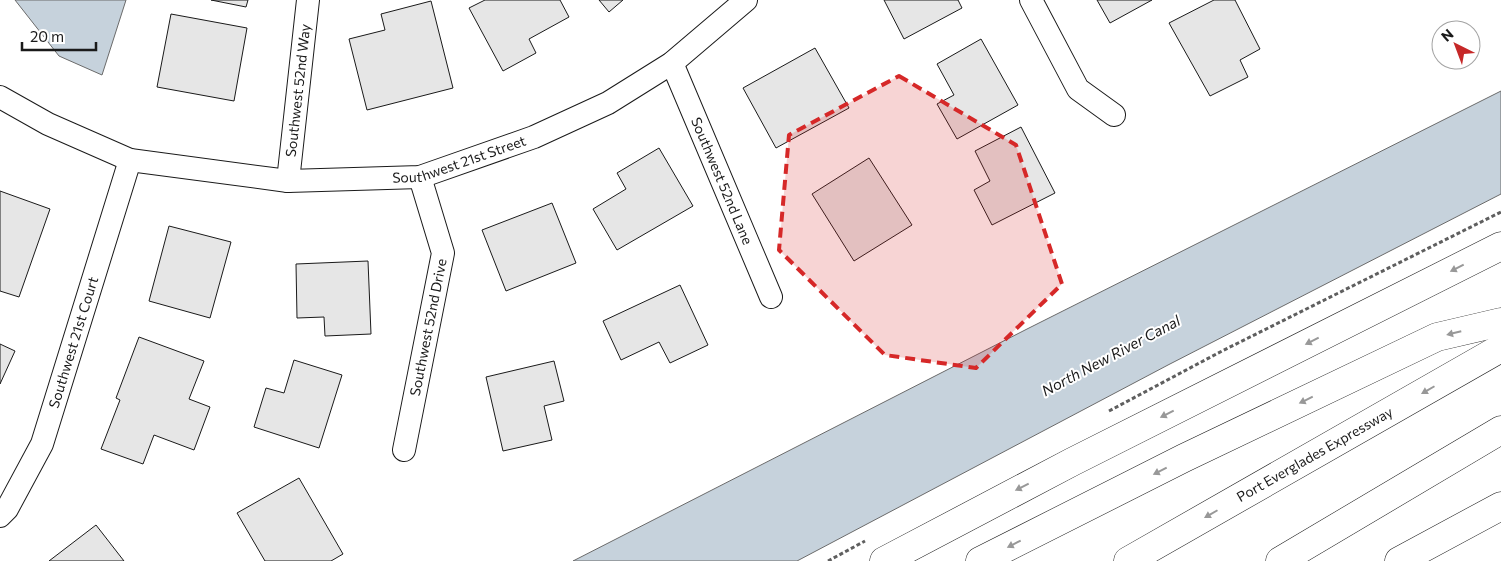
<svg xmlns="http://www.w3.org/2000/svg" width="1501" height="561" font-family="Commissioner,sans-serif">
	<style>
		.water { fill: #c6d2dc; stroke: #6a6a6a }
		.building { fill: #e6e6e6; stroke: #1a1a1a }
		.lines { fill: none; stroke-linecap: round; stroke-linejoin: round }
		.minor-casing { stroke: #1a1a1a; stroke-width: 24 }
		.primary-casing { stroke: #1a1a1a; stroke-width: 29 }
		.motorway-casing { stroke: #1a1a1a; stroke-width: 29 }
		.path { stroke: #5f5f5f; stroke-width: 3; stroke-dasharray: 4 2.5; stroke-linecap: butt }
		.minor { stroke: #fff; stroke-width: 22 }
		.primary { stroke: #fff; stroke-width: 28 }
		.motorway { stroke: #fff; stroke-width: 28 }
		.oneway { fill: #989898 }
		.marked { fill: #d62828; fill-opacity: 0.2; stroke: #d62828; stroke-width: 4; stroke-dasharray: 10 6; stroke-linejoin: round }
		.labels { text-anchor: middle; stroke-width: 4; stroke-linejoin: round; paint-order: stroke }
		.street-label { font-size: 14px; fill: #1a1a1a; stroke: #fff }
		.water-label { font-size: 15px; font-style: italic; fill: #1a1a1a; stroke: #fff }
	</style>
	<rect width="100%" height="100%" fill="#fff"/>
	<!-- water -->
	<g class="water">
		<polygon points="15,0 126,0 102,75 59,56"/>
		<polygon points="1501,91 1501,194 1168,365 797,561 573,561 1029,328"/>
	</g>
	<!-- building -->
	<g class="building">
		<polygon points="211,0 248,0 246,7"/>
		<polygon points="485,0 560,0 569,17 529,39 536,53 503,71 469,8"/>
		<polygon points="599,0 623,0 609,12"/>
		<polygon points="884,0 958,0 962,8 904,39"/>
		<polygon points="1097,0 1152,0 1110,23"/>
		<polygon points="1214,0 1235,0 1260,49 1240,60 1248,77 1210,96 1169,23"/>
		<polygon points="431,1 453,88 367,110 349,39 385,30 381,14"/>
		<polygon points="171,14 247,28 234,101 157,87"/>
		<polygon points="981,39 1018,105 957,139 937,104 954,95 937,64"/>
		<polygon points="815,48 849,108 776,148 743,88"/>
		<polygon points="1021,127 1055,193 992,225 974,190 990,181 975,151"/>
		<polygon points="659,148 693,206 617,250 593,209 626,189 617,173"/>
		<polygon points="869,158 912,225 854,261 812,194"/>
		<polygon points="0,191 50,209 19,297 0,291"/>
		<polygon points="552,203 576,263 506,291 482,230"/>
		<polygon points="169,226 231,242 210,318 149,301"/>
		<polygon points="368,261 371,334 325,336 324,317 297,318 296,264"/>
		<polygon points="680,285 708,345 670,363 659,342 621,360 603,321"/>
		<polygon points="139,337 204,361 189,399 210,407 194,450 154,435 143,464 101,449 120,400 116,398"/>
		<polygon points="0,344 15,351 0,384"/>
		<polygon points="294,360 342,375 319,448 254,427 266,388 284,393"/>
		<polygon points="554,361 564,401 544,406 552,440 503,451 486,377"/>
		<polygon points="299,478 343,554 331,561 265,561 237,513"/>
		<polygon points="96,525 124,561 49,561"/>
	</g>
	<g class="lines">
		<!-- minor casing -->
		<g class="minor-casing">
			<g id="minor">
				<polyline points="1031,0 1078,89 1114,115"/>
				<path id="s1" d="M672,63L771,297"/>
				<path id="s2" d="M0,97L48,124L130,160L288,181L420,177L534,137L608,103L672,63L746,0"/>
				<path id="s3" d="M288,181L308,0"/>
				<path id="s4" d="M404,450L443,253L420,177"/>
				<path id="s5" d="M0,516L7,509L42,444L130,160"/>
			</g>
		</g>
		<!-- primary casing -->
		<g class="primary-casing">
			<polyline id="primary" points="884,561 1072,462 1501,246"/>
		</g>
		<!-- motorway casing -->
		<g class="motorway-casing">
			<g id="motorway">
				<polyline points="980,561 1184,458 1437,337 1501,322"/>
				<path id="s6" d="M1128,561L1501,348"/>
				<polyline points="1280,561 1501,430"/>
				<polyline points="1399,561 1501,506"/>
			</g>
		</g>
		<!-- path -->
		<g class="path">
			<polyline points="1109,411 1222,351 1501,212"/>
			<polyline points="828,561 865,541"/>
		</g>
		<!-- minor -->
		<use href="#minor" class="minor"/>
		<!-- primary -->
		<use href="#primary" class="primary"/>
		<!-- motorway -->
		<use href="#motorway" class="motorway"/>
	</g>
	<!-- one-way arrows -->
	<defs><path id="oneway-solid" d="M-6-.8H1V-3.2L6.5 0L1 3.2V.8H-6Z" transform="scale(1.25)"/></defs>
	<g class="oneway">
		<use href="#oneway-solid" transform="translate(1457 268) rotate(153)"/>
		<use href="#oneway-solid" transform="translate(1454 333) rotate(166)"/>
		<use href="#oneway-solid" transform="translate(1312 341) rotate(153)"/>
		<use href="#oneway-solid" transform="translate(1428 390) rotate(150)"/>
		<use href="#oneway-solid" transform="translate(1306 400) rotate(154)"/>
		<use href="#oneway-solid" transform="translate(1167 414) rotate(153)"/>
		<use href="#oneway-solid" transform="translate(1160 471) rotate(153)"/>
		<use href="#oneway-solid" transform="translate(1022 487) rotate(153)"/>
		<use href="#oneway-solid" transform="translate(1211 514) rotate(150)"/>
		<use href="#oneway-solid" transform="translate(1014 544) rotate(153)"/>
	</g>
	<!-- marked area -->
	<path class="marked" d="M899,76L1016,145L1062,284L976,368L885,355L779,250L789,135Z"/>
	<g class="labels">
		<!-- street labels -->
		<g class="street-label">
			<text dy="5" stroke="none"><textPath href="#s3" startOffset="91">Southwest 52nd Way</textPath></text>
			<text dy="5" stroke="none"><textPath href="#s2" startOffset="478">Southwest 21st Street</textPath></text>
			<text dy="5" stroke="none"><textPath href="#s1" startOffset="128">Southwest 52nd Lane</textPath></text>
			<text dy="5" stroke="none"><textPath href="#s4" startOffset="125">Southwest 52nd Drive</textPath></text>
			<text dy="5" stroke="none"><textPath href="#s5" startOffset="190">Southwest 21st Court</textPath></text>
			<text dy="5" stroke="none"><textPath href="#s6" startOffset="215">Port Everglades Expressway</textPath></text>
		</g>
		<!-- water labels -->
		<g class="water-label">
			<text transform="translate(1111 356) rotate(-28)" y="5">North New River Canal</text>
		</g>
	</g>
	<!-- north arrow -->
	<g transform="translate(1456 45) rotate(318)"><circle r="24" fill="#ffffff" stroke="#a3a3a3"/>
	<path d="M0-4L9 19L0 12L-9 19Z" fill="#c62828"/>
	<text y="-8" font-size="14" font-weight="bold" text-anchor="middle" fill="#1a1a1a">N</text>
	</g>
	<!-- scale -->
	<path d="M22 42v8h74v-8" fill="none" stroke="#1a1a1a" stroke-width="2.5"/>
	<text x="30" y="42" font-size="15" fill="#1a1a1a" stroke="#ffffff" stroke-width="4" paint-order="stroke">20 m</text>
</svg>
